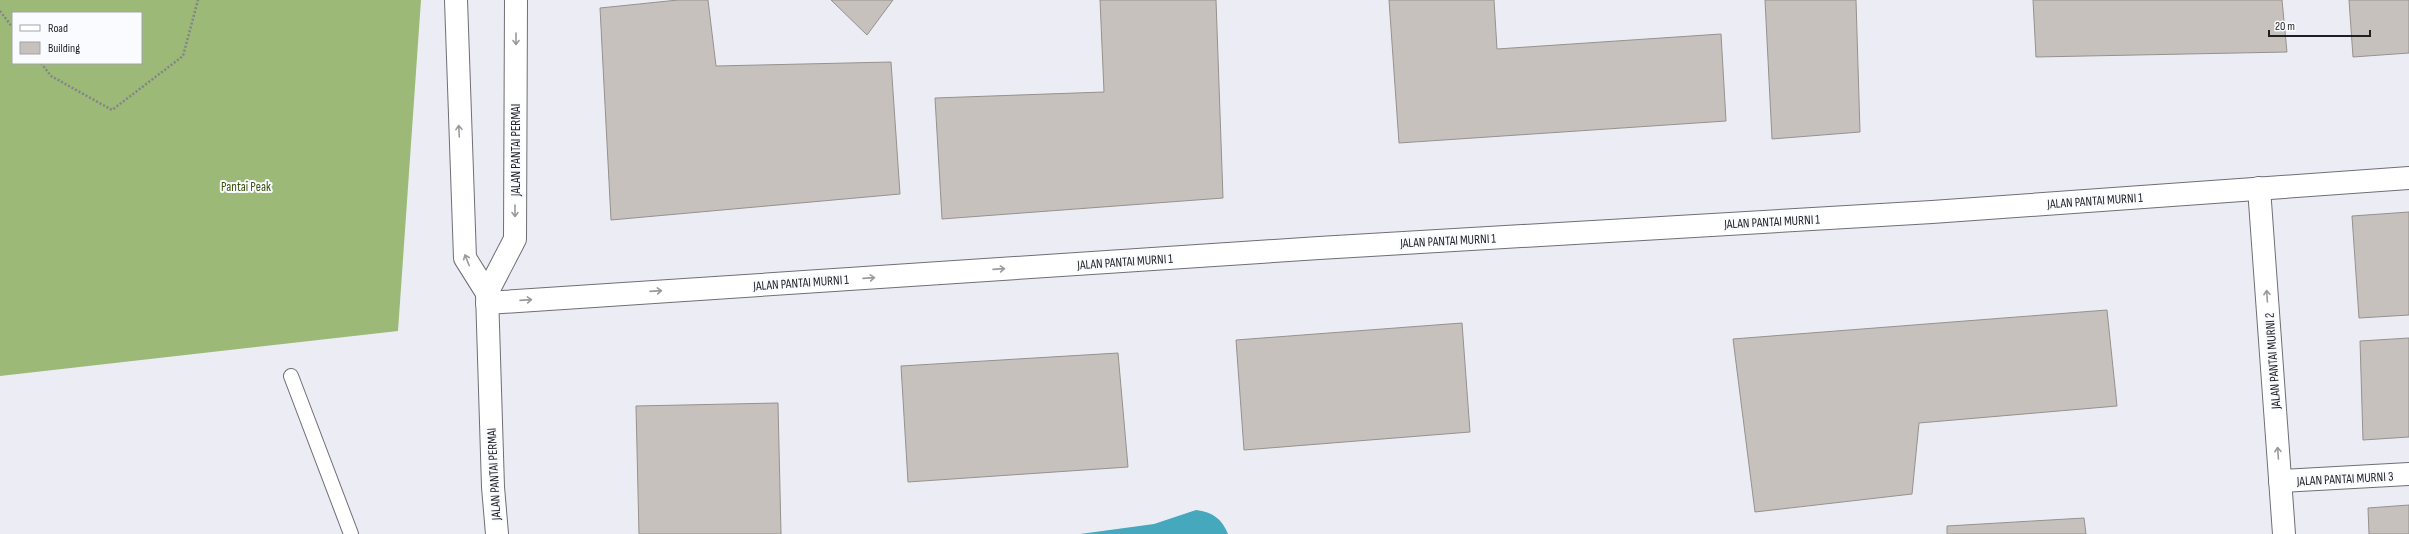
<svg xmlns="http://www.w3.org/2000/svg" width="2409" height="534" font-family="'Sofia Sans Condensed',sans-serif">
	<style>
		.forest { fill: #9cb977; fill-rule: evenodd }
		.water { fill: #45a8bc }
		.building { fill: #c7c1bd; stroke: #96918d }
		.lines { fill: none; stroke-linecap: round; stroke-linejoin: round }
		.lane-casing { stroke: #6e6f75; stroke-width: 16 }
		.street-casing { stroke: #6e6f75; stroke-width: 24 }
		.secondary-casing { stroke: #6e6f75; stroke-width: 24 }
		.path { stroke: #838489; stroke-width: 2.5; stroke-dasharray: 2 2; stroke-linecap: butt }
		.lane { stroke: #fff; stroke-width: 14 }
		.street { stroke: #fff; stroke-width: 22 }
		.secondary { stroke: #fff; stroke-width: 22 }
		.oneway { stroke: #9a9a9c }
		.labels { text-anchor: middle; stroke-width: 4; stroke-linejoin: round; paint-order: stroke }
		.street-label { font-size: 13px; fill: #1f1f22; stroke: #fafbff }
		.park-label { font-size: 13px; fill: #385207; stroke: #fafbff }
	</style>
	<rect width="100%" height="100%" fill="#ecedf4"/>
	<!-- forest -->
	<path class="forest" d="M0,0H421L398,331L0,376ZM13,13H141V63H13Z"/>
	<!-- water -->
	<path class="water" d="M1196,510C1213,512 1222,519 1228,534H1080L1154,524Z"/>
	<!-- building -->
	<g class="building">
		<polygon points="678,0 708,0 716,66 891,62 900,194 611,220 600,8"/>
		<polygon points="831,0 893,0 867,35"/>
		<polygon points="1100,0 1216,0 1223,198 942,219 935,98 1104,92"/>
		<polygon points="1389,0 1494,0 1497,49 1721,34 1726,121 1399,143"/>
		<polygon points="1765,0 1856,0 1860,132 1772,139"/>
		<polygon points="2033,0 2282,0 2287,52 2036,57"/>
		<polygon points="2349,0 2409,0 2409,53 2353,57"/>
		<polygon points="2409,212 2409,315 2359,318 2352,216"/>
		<polygon points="2107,310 2117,406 1919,423 1912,494 1755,512 1733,339"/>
		<polygon points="1462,323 1470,432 1244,450 1236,340"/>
		<polygon points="2409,338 2409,437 2363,440 2360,341"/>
		<polygon points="1118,353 1128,467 908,482 901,366"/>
		<polygon points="778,403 781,534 639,534 636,406"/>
		<polygon points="2409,505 2409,534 2369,534 2368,508"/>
		<polygon points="2084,518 2086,534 1947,534 1947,526"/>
	</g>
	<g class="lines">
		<!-- lane casing -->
		<g class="lane-casing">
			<polyline id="lane" points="291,376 351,534"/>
		</g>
		<!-- street casing -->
		<g class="street-casing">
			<g id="street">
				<polyline points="2259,188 2284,534"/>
				<polyline points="487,303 1319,248 1932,212 2409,178"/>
				<polyline points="2280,481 2409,474"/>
			</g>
		</g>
		<!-- secondary casing -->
		<g class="secondary-casing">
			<g id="secondary">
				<polyline points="456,0 465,258 487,293"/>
				<polyline points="497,534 493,487 487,293 515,239 516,0"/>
			</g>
		</g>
		<!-- path -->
		<g class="path">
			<polyline points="0,11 13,28"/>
			<polyline points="41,63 51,76 112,110 183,56 198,0"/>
		</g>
		<!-- lane -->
		<use href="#lane" class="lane"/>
		<!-- street -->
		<use href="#street" class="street"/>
		<!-- secondary -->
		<use href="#secondary" class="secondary"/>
	</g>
	<!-- one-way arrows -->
	<defs><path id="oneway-shaft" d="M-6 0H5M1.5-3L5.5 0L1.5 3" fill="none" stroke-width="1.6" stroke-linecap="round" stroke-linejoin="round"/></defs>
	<g class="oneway">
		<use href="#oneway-shaft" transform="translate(516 39) rotate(90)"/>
		<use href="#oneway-shaft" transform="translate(459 131) rotate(-93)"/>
		<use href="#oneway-shaft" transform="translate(515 211) rotate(90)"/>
		<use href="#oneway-shaft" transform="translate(467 260) rotate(-112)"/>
		<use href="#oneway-shaft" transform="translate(999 269) rotate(-4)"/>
		<use href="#oneway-shaft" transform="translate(869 278) rotate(-4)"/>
		<use href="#oneway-shaft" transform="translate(656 291) rotate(-4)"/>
		<use href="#oneway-shaft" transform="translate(2267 296) rotate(-94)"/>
		<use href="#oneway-shaft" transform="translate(526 300) rotate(-4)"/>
		<use href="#oneway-shaft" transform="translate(2278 453) rotate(-94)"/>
	</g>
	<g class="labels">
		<!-- street labels -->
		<g class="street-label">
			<text transform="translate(515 150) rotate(-90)" y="5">JALAN PANTAI PERMAI</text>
			<text transform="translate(2095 200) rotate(-4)" y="5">JALAN PANTAI MURNI 1</text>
			<text transform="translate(1772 221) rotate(-3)" y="5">JALAN PANTAI MURNI 1</text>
			<text transform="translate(1448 240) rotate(-3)" y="5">JALAN PANTAI MURNI 1</text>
			<text transform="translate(1125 261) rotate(-4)" y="5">JALAN PANTAI MURNI 1</text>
			<text transform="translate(801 282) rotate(-4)" y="5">JALAN PANTAI MURNI 1</text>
			<text transform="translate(2272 361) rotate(-94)" y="5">JALAN PANTAI MURNI 2</text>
			<text transform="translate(493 474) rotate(-93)" y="5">JALAN PANTAI PERMAI</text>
			<text transform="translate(2345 478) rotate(-3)" y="5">JALAN PANTAI MURNI 3</text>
		</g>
		<!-- park labels -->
		<g class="park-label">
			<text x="246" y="191">Pantai Peak</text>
		</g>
	</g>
	<!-- legend -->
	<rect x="12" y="12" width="130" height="52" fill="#fafbff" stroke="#a2a3a7"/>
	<rect x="20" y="25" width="20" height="6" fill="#ffffff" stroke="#a2a3a7"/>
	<text x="48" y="32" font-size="12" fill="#1f1f22">Road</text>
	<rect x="20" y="42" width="20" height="12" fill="#c7c1bd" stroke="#a2a3a7"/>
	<text x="48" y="52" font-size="12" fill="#1f1f22">Building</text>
	<!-- scale -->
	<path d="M2269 30v6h101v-6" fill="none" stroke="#1f1f22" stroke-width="2"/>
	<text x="2275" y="30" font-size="12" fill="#1f1f22" stroke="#fafbff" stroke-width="3" paint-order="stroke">20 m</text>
</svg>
